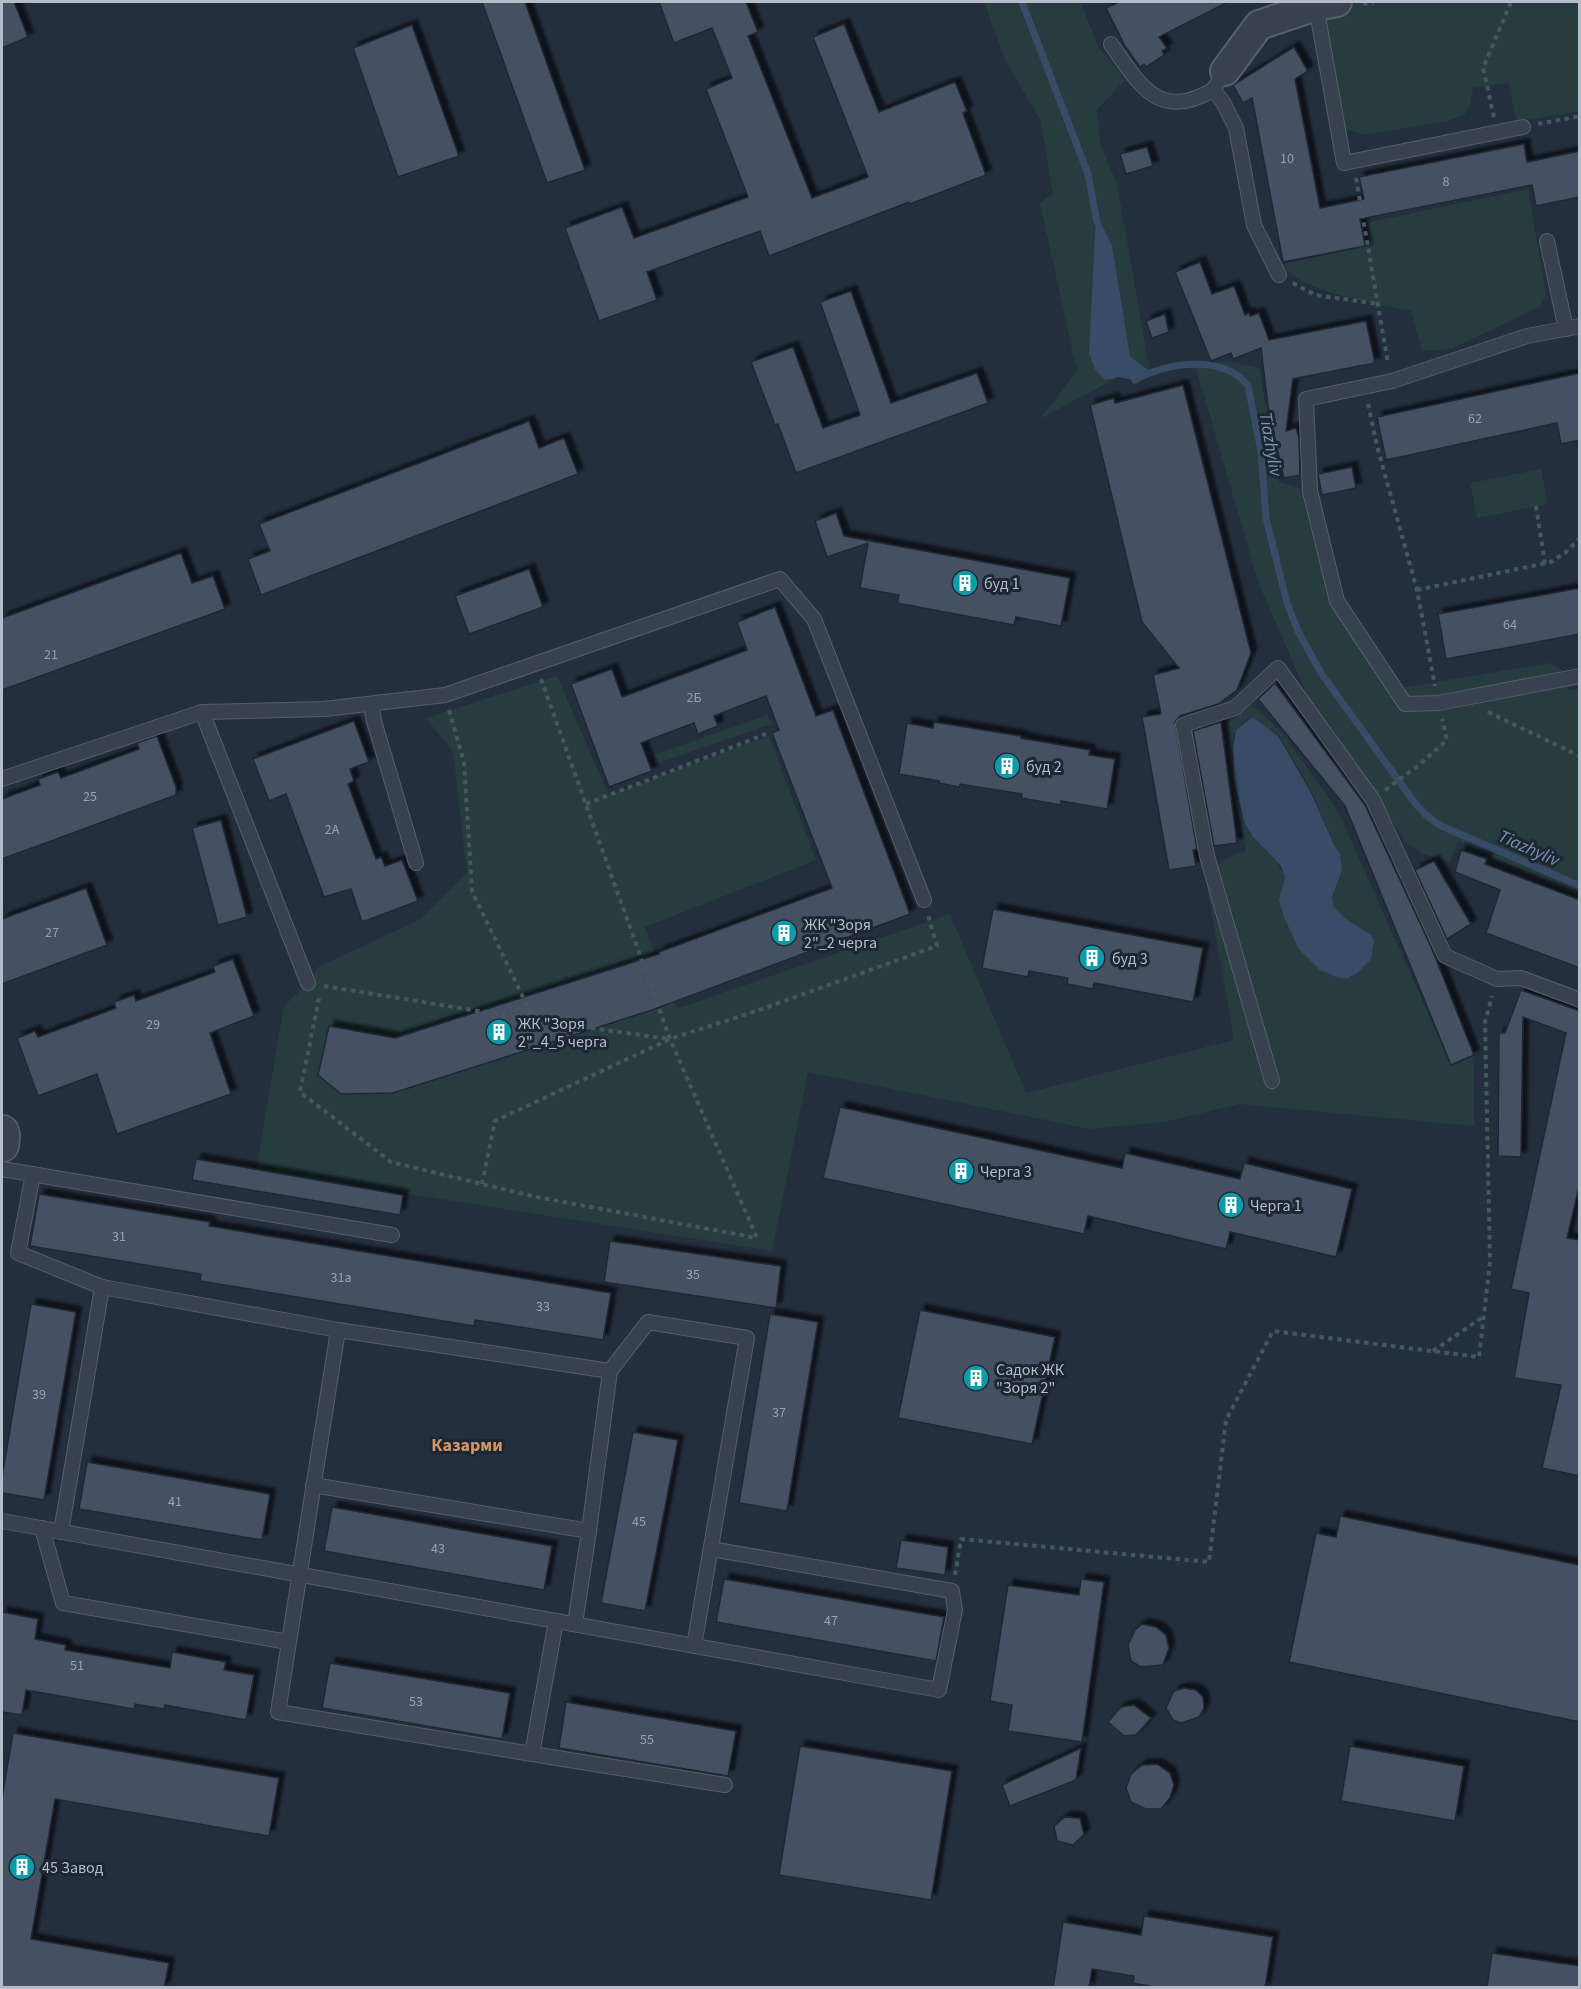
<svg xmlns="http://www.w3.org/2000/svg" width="1581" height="1989" font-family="'Source Sans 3',sans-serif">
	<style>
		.green { fill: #263c3f; fill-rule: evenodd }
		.water { fill: #394c67 }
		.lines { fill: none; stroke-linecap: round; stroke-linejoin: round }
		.stream { stroke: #394c67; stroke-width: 7 }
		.building { fill: #455162; stroke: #1f2835; stroke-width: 1.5; filter: url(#shadow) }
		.service-casing { stroke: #565f6c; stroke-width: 16 }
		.minor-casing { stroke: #565f6c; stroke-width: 32 }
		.tertiary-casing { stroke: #565f6c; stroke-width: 36 }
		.path { stroke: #44595c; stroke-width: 4; stroke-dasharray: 4.5 4.5; stroke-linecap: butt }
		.service { stroke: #38414e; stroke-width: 14 }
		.minor { stroke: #38414e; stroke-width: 28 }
		.tertiary { stroke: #38414e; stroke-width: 33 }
		.labels { text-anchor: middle; stroke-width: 6; stroke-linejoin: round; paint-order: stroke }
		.number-label { font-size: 14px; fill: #98a1af }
		.poi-label { font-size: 16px; fill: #b4bcc9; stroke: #1d2633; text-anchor: start }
		.water-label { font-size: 18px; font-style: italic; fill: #7c92b1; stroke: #1d2633 }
		.neighbourhood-label { font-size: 18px; font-weight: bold; fill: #d59563; stroke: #1d2633 }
	</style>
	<defs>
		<filter id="shadow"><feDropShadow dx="5.5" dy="-5.5" stdDeviation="1.5" flood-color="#0009"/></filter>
	</defs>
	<rect width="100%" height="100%" fill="#242f3e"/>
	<!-- green -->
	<g class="green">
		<polygon points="984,2 1081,2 1098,47 1125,80 1097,110 1101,146 1117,184 1150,372 1135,380 1118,377 1040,419 1078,369 1073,354 1040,203 1053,193 1040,119 1006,62"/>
		<polygon points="1358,2 1579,2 1579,111 1517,122 1508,83 1473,88 1470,106 1465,114 1447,121 1364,135 1344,128 1321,18 1330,7"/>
		<path d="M1528,189L1546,295L1539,307L1451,349L1422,351L1411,311C1384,305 1293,291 1284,264L1374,245L1369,222Z"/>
		<polygon points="1227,361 1259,368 1279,482 1310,491 1337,601 1395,689 1550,663 1562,670 1568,690 1579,689 1579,901 1574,894 1458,841 1450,862 1423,854 1406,843 1361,772 1308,697 1258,582 1195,364"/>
		<polygon points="1541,469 1548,504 1477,518 1470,483"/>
		<path d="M557,676L609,795L769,736L816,860L645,927L676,1009L950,914L1026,1093L1234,1040L1207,886L1222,860L1246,850L1235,799L1227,724L1252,705L1282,732L1338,811L1451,1065L1474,1055V1126L1239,1104L1165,1122L1090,1129L808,1072L772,1251L256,1170L284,1006L308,983L318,967L421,919L467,873L453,752L426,718ZM1251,716L1280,737L1311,790L1334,845L1340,854L1339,878L1332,897L1334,907L1346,919L1371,935L1281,890L1285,877C1278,859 1262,851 1251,835C1238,815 1226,755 1235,732C1237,726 1246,720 1251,716Z"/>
		<polygon points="768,715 771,724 656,764 653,755"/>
	</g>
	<!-- water -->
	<g class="water">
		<polygon points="1096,214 1112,245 1130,356 1150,372 1135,380 1118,377 1105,380 1095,369 1089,353"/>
		<polygon points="1252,717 1278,736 1311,793 1334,845 1340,854 1342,870 1332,897 1334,907 1346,919 1371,935 1374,941 1371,959 1357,973 1348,978 1339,978 1320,970 1298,948 1284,917 1279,900 1285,877 1281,866 1252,836 1245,824 1234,780 1233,748 1236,730"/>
	</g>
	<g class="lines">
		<!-- stream -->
		<g class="stream">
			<polyline points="1022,2 1088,174 1097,222"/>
			<path d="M1132,375L1135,380C1166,362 1224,354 1248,386L1261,451L1266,518L1287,603L1298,631L1321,673L1414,802L1425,814L1439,825L1580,886"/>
		</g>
	</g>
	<!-- building -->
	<g class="building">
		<polygon points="2,2 14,2 28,37 2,48"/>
		<polygon points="482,2 525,2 585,170 547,183"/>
		<polygon points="659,2 746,2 758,32 748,36 812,198 868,177 813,37 844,24 879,112 955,82 967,111 963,113 986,175 910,204 909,202 769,256 760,231 647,272 657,300 599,321 565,228 622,207 634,238 748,197 706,89 732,78 712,28 674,43"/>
		<polygon points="1119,2 1228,2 1159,37 1167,48 1162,51 1164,55 1146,67 1144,64 1140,67 1125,46 1106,8"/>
		<polygon points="412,25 459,156 398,177 353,48"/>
		<polygon points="1294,47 1308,71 1295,79 1320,208 1364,199 1359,177 1524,144 1527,162 1580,151 1580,197 1536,206 1532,185 1360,219 1365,246 1283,262 1252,98 1243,103 1233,85"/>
		<polygon points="1147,147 1153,166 1126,174 1120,154"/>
		<polygon points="1200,262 1212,294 1234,286 1245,315 1249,313 1250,316 1259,313 1269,340 1366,321 1375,363 1293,379 1286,431 1296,428 1299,438 1300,475 1284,478 1269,414 1261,348 1233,359 1231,353 1211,361 1175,272"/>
		<polygon points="851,291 891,403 977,373 988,403 796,473 778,424 775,425 751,362 793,347 823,428 860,415 820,302"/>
		<polygon points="1165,314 1169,332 1152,338 1146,321"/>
		<polygon points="1580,373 1580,440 1561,444 1557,423 1386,460 1377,417"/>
		<polygon points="1183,385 1251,653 1237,690 1218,704 1180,716 1175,722 1197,849 1193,850 1196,866 1169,870 1142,717 1161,714 1153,675 1179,668 1142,622 1090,405 1114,398 1115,403"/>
		<polygon points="529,421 539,448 564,438 578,474 261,595 248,559 270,551 259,524"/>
		<polygon points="1352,467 1356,488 1322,495 1318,474"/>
		<polygon points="836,513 844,536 1070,578 1061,626 1016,617 1014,625 897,603 899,595 860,588 868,543 827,557 815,521"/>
		<polygon points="181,553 192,583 213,576 225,609 2,690 2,618"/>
		<polygon points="529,569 543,607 469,634 455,596"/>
		<polygon points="1580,588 1580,634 1446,659 1438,614"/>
		<polygon points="775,607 816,716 833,710 910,914 652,1010 393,1093 341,1094 318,1075 329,1026 395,1038 659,954 659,952 832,888 772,733 779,730 766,696 714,716 718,726 698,734 694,723 641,743 652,771 609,787 571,684 612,669 622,697 747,650 737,622"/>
		<polygon points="1275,683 1365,805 1432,949 1474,1055 1451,1065 1345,806 1258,699"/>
		<polygon points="354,721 369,762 350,769 354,781 348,784 376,859 381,857 385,866 402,860 418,901 362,922 351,889 324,897 286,794 269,801 253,759"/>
		<polygon points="934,722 1021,736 1021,738 1090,750 1089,755 1115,759 1107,809 1061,801 1061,805 1021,798 1022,794 960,784 959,787 939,783 939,781 899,774 907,723 933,728"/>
		<polygon points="1221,722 1237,843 1214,846 1193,731"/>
		<polygon points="157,736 176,787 176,795 2,859 2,799 40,785 38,779 58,772 61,778 139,749 137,743"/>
		<polygon points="221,820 247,917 218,925 192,828"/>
		<polygon points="1461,850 1487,859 1485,864 1580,900 1580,968 1486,933 1500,890 1455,872"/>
		<polygon points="1434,861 1471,924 1447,939 1415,870"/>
		<polygon points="86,888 107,945 2,984 2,919"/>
		<polygon points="993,909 1203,948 1193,1002 1094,983 1093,989 1067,984 1068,978 1029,971 1028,977 982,968"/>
		<polygon points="233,959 254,1016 210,1033 231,1094 117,1134 97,1074 38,1096 17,1038 35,1031 38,1037 116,1008 114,1002 134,995 136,1001 215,972 213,966"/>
		<polygon points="1521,990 1580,1011 1580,1183 1567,1238 1580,1240 1580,1476 1542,1468 1561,1385 1514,1378 1529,1293 1511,1289 1566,1033 1523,1017 1521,1157 1498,1156 1499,1033 1505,1033"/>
		<polygon points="840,1107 1122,1168 1125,1153 1240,1179 1244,1163 1352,1189 1336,1257 1230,1232 1226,1249 1088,1216 1084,1234 823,1178"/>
		<polygon points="196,1159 403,1195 400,1215 192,1180"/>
		<polygon points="39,1194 210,1222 209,1226 611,1293 603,1340 475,1320 474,1326 200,1281 201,1274 30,1246"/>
		<polygon points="610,1241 781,1266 776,1308 604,1282"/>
		<polygon points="31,1304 76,1312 44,1500 2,1493 2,1477"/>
		<polygon points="920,1310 1055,1337 1032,1444 898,1418"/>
		<polygon points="770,1314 818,1322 787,1511 739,1503"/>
		<polygon points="633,1432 678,1440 645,1611 601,1603"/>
		<polygon points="87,1462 270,1494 262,1540 79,1509"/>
		<polygon points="332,1507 552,1546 544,1590 324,1551"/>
		<polygon points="1340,1516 1580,1565 1580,1722 1289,1662 1316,1533 1336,1537"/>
		<polygon points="901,1540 948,1547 945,1575 896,1568"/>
		<polygon points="724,1579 944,1617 936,1661 716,1622"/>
		<polygon points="1081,1579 1104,1582 1082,1742 1008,1731 1012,1705 990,1701 1008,1585 1079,1595"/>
		<polygon points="2,1612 38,1619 35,1639 66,1645 65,1650 170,1668 172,1652 226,1662 224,1670 254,1675 246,1720 165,1705 164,1709 135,1704 134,1709 26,1690 22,1715 2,1712"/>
		<polygon points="1142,1624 1156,1627 1166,1635 1169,1648 1163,1665 1141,1667 1131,1661 1128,1645 1135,1630"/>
		<polygon points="330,1663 510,1693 502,1739 322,1708"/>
		<polygon points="1184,1688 1196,1690 1203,1697 1204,1708 1199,1717 1181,1723 1173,1720 1166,1708 1174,1691"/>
		<polygon points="566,1702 736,1731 728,1776 559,1748"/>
		<polygon points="1134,1705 1151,1718 1136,1735 1124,1736 1108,1722 1121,1707"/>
		<polygon points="13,1733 279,1778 269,1836 55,1799 31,1939 169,1963 164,1988 2,1988 2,1798"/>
		<polygon points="800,1746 952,1771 931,1900 779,1875"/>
		<polygon points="1350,1746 1464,1766 1455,1821 1341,1801"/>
		<polygon points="1081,1748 1076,1780 1010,1806 1002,1785"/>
		<polygon points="1157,1764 1170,1773 1174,1785 1170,1798 1161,1809 1146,1809 1131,1802 1126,1788 1131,1774 1142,1765"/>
		<polygon points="1065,1817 1080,1818 1084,1834 1073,1845 1057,1841 1054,1826"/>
		<polygon points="1144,1916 1273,1937 1265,1988 1159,1988 1133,1983 1134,1976 1092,1969 1089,1988 1053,1988 1063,1922 1141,1935"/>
		<polygon points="1492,1953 1580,1966 1580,1988 1487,1988"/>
	</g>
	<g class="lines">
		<!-- service casing -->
		<g class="service-casing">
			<g id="service">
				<polyline points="1316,6 1344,163 1523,127"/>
				<path d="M1111,44C1140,86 1159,121 1213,90"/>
				<polyline points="1225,71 1213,90 1223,102 1236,128 1254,225 1279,275"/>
				<polyline points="1547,241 1566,329"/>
				<polyline points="1580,326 1527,336 1392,381 1306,399 1310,491 1337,601 1405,704 1438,703 1580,676"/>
				<polyline points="371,704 374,721 416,863"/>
				<polyline points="202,712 308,983"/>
				<polyline points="2,779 202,712 324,709 445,695 780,579 814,619 924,900"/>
				<polyline points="1272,1081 1207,856 1183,725 1235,708 1278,668 1373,800 1445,956 1497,979 1521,978 1580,1000"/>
				<polyline points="2,1169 392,1235"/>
				<polyline points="33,1174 18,1253 102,1287"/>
				<polyline points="338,1330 278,1712 532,1754"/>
				<polyline points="313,1485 589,1531 575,1624"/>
				<polyline points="2,1521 939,1690 955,1610 952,1591 711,1549"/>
				<polyline points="42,1528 63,1603 288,1642"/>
				<polyline points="589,1531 610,1371"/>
				<polyline points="61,1532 102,1287 338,1330 610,1371 648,1322 747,1338 694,1646"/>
				<polyline points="556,1621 532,1754 725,1785"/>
			</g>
		</g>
		<!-- minor casing -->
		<g class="minor-casing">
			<polyline id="minor" points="1225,71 1259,25 1316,6 1337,2"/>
		</g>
		<!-- tertiary casing -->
		<g class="tertiary-casing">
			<polyline id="tertiary" points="2,1132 3,1136 2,1145"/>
		</g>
		<!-- path -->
		<g class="path">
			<polyline points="1363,4 1374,2"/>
			<polyline points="1494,117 1483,68 1511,2"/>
			<polyline points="1538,124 1580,116"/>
			<polyline points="1356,178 1388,363"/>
			<polyline points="1293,283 1315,295 1378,304"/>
			<polyline points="1368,404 1377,446 1417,590 1435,686"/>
			<polyline points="1536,506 1545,564"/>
			<polyline points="1417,590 1551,562 1566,552 1580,538"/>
			<polyline points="541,679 670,1039 757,1238"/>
			<polyline points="449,710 464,762 472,891 534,1020"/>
			<polyline points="1488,712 1580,756"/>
			<polyline points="1385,790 1419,765 1447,740 1442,719"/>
			<polyline points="586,804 766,734"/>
			<polyline points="324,986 534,1020 669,1039"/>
			<polyline points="319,998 300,1092 391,1162 532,1196 757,1238"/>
			<polyline points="482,1184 495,1121 670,1039 759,1010 937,946 928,915"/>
			<polyline points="1433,1351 1483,1317"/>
			<polyline points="955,1575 961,1539 1209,1562 1226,1420 1273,1331 1479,1357 1490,1262 1485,1022 1492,996"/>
		</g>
		<!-- service -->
		<use href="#service" class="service"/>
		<!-- minor -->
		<use href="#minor" class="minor"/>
		<!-- tertiary -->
		<use href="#tertiary" class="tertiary"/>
	</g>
	<!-- icons -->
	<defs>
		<g id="building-disc" transform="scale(1.35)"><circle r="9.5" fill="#0f9aa8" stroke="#1d2633"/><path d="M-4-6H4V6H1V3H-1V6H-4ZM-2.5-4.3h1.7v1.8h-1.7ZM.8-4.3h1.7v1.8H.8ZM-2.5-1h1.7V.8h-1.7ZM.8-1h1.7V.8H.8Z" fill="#fff"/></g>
	</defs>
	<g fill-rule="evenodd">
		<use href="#building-disc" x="965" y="583"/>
		<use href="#building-disc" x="1007" y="766"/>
		<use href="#building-disc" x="784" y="933"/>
		<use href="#building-disc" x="1092" y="958"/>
		<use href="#building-disc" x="499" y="1032"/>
		<use href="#building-disc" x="961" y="1171"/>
		<use href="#building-disc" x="1231" y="1205"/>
		<use href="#building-disc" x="976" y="1378"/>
		<use href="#building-disc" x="22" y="1867"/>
	</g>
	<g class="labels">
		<!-- number labels -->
		<g class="number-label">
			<text x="1287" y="163">10</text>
			<text x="1446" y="186">8</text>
			<text x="1475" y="423">62</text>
			<text x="1510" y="629">64</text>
			<text x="51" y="659">21</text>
			<text x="694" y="702">2Б</text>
			<text x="90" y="801">25</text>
			<text x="332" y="834">2А</text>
			<text x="52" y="937">27</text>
			<text x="153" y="1029">29</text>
			<text x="119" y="1241">31</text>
			<text x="693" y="1279">35</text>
			<text x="341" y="1282">31а</text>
			<text x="543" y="1311">33</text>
			<text x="39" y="1399">39</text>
			<text x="779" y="1417">37</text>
			<text x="175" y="1506">41</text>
			<text x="639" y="1526">45</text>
			<text x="438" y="1553">43</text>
			<text x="831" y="1625">47</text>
			<text x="77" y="1670">51</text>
			<text x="416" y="1706">53</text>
			<text x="647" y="1744">55</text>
		</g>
		<!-- poi labels -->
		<g class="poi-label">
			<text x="984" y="589">буд 1</text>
			<text x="1026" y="772">буд 2</text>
			<text x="804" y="930">ЖК "Зоря<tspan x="804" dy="18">2"_2 черга</tspan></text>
			<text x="1112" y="964">буд 3</text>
			<text x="518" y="1029">ЖК "Зоря<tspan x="518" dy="18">2"_4_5 черга</tspan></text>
			<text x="980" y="1177">Черга 3</text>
			<text x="1250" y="1211">Черга 1</text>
			<text x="996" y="1375">Садок ЖК<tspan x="996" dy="18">"Зоря 2"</tspan></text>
			<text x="42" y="1873">45 Завод</text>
		</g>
		<!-- water labels -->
		<g class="water-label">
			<text transform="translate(1271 444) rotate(80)" y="6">Tiazhyliv</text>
			<text transform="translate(1529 848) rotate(24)" y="6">Tiazhyliv</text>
		</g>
		<!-- neighbourhood labels -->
		<g class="neighbourhood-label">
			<text x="467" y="1451">Казарми</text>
		</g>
	</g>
	<!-- border -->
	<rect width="1581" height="1989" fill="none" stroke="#b4bcc9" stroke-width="6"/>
</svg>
